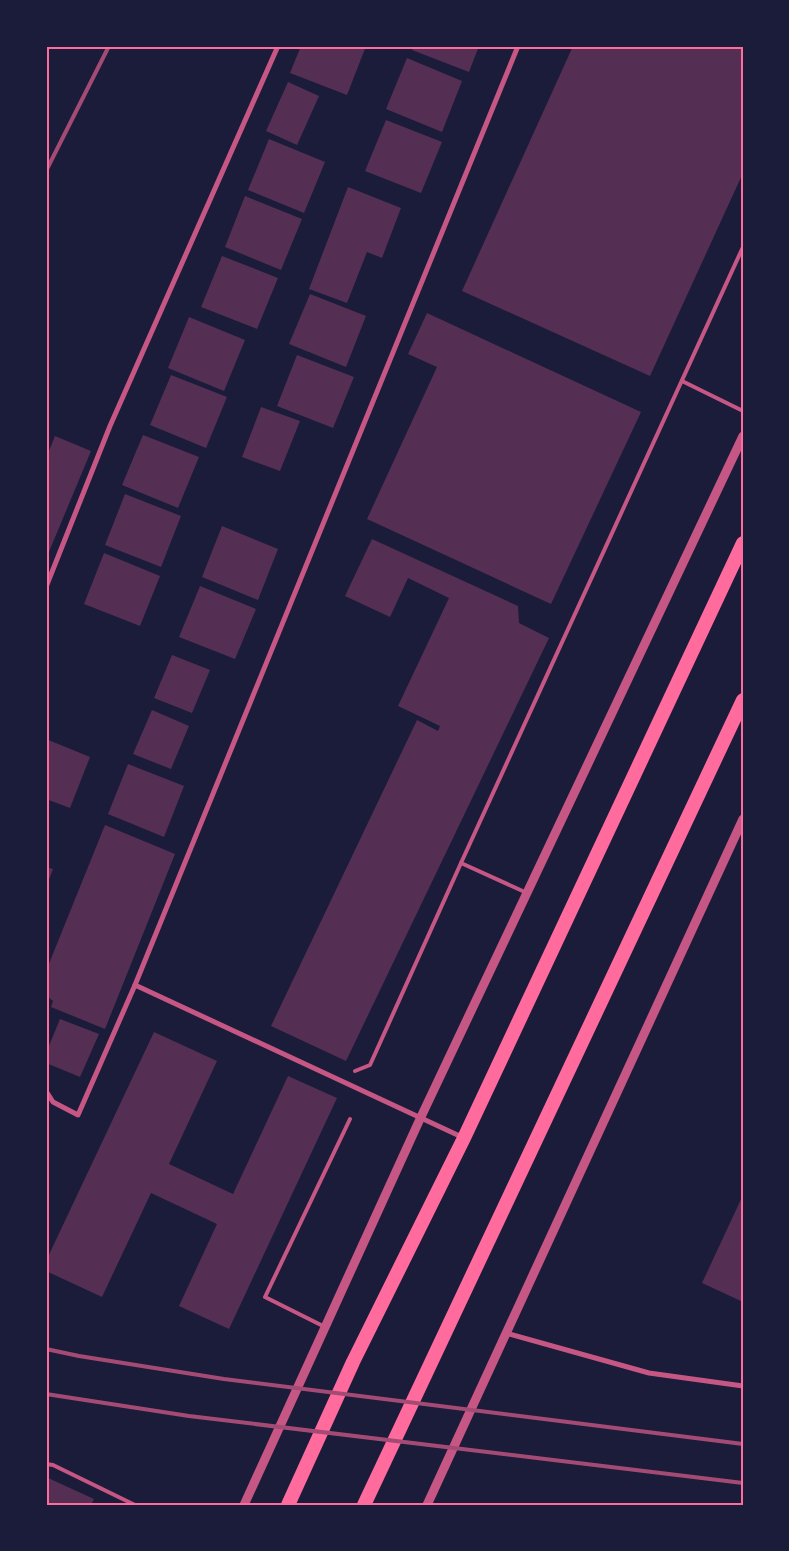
<svg xmlns="http://www.w3.org/2000/svg" width="789" height="1551" font-family="'Public Sans',sans-serif">
	<style>
		.building { fill: #542f53 }
		.lines { fill: none; stroke-linecap: round; stroke-linejoin: round }
		.service { stroke: #c65784; stroke-width: 4 }
		.minor { stroke: #c65784; stroke-width: 5 }
		.tertiary { stroke: #c65784; stroke-width: 9 }
		.trunk { stroke: #ff6b9d; stroke-width: 14 }
		.rail { stroke: #a44b75; stroke-width: 4 }
		.neatline { fill: none; stroke: #ff6b9d; stroke-width: 2 }
	</style>
	<rect width="100%" height="100%" fill="#1b1b3a"/>
	<!-- building -->
	<g class="building">
		<polygon points="301,46 366,46 347,95 290,73"/>
		<polygon points="414,46 479,46 469,72 412,50"/>
		<polygon points="573,46 743,46 743,173 650,376 462,291"/>
		<polygon points="407,58 462,81 442,132 386,109"/>
		<polygon points="288,82 319,96 297,145 266,131"/>
		<polygon points="386,120 442,142 421,193 365,171"/>
		<polygon points="269,139 325,162 304,213 248,190"/>
		<polygon points="348,187 401,208 382,258 367,252 347,303 309,289"/>
		<polygon points="245,196 302,219 281,270 225,247"/>
		<polygon points="222,256 278,278 257,329 201,307"/>
		<polygon points="310,294 366,316 346,367 289,344"/>
		<polygon points="427,313 641,412 551,604 367,519 437,367 408,354"/>
		<polygon points="189,317 245,340 224,391 168,368"/>
		<polygon points="297,355 354,377 333,428 277,406"/>
		<polygon points="171,375 227,397 206,448 150,425"/>
		<polygon points="261,407 300,421 280,471 242,457"/>
		<polygon points="143,435 199,457 178,508 122,485"/>
		<polygon points="55,436 91,451 46,559 46,458"/>
		<polygon points="125,494 181,516 161,567 105,545"/>
		<polygon points="222,526 278,549 258,600 202,577"/>
		<polygon points="372,539 518,606 519,623 549,638 346,1061 271,1026 417,720 438,731 440,726 398,706 449,598 408,578 390,617 345,596"/>
		<polygon points="104,553 160,576 140,626 84,604"/>
		<polygon points="200,586 256,609 235,659 179,637"/>
		<polygon points="172,655 210,670 192,713 154,698"/>
		<polygon points="152,710 189,726 171,769 133,754"/>
		<polygon points="46,739 90,757 70,808 46,799"/>
		<polygon points="128,764 184,786 164,837 108,814"/>
		<polygon points="105,825 175,854 105,1029 51,1007 53,1001 46,995 46,971"/>
		<polygon points="46,867 53,869 46,887"/>
		<polygon points="60,1019 99,1034 80,1077 46,1063 46,1053"/>
		<polygon points="154,1032 217,1061 169,1164 233,1194 288,1076 337,1098 229,1329 179,1306 217,1224 151,1193 102,1297 46,1271 46,1261"/>
		<polygon points="743,1195 743,1302 702,1283"/>
		<polygon points="46,1477 94,1499 91,1505 46,1505"/>
	</g>
	<g class="lines">
		<!-- service -->
		<g class="service">
			<polyline points="682,381 743,411"/>
			<polyline points="527,893 461,863 743,247"/>
			<polyline points="355,1071 370,1065 461,863"/>
			<polyline points="325,1327 265,1297 350,1119"/>
			<polyline points="46,1464 53,1465 135,1505"/>
		</g>
		<!-- minor -->
		<g class="minor">
			<polyline points="46,587 110,426 278,46"/>
			<polyline points="46,1091 53,1102 78,1115 135,985"/>
			<polyline points="464,1138 135,985 518,46"/>
			<polyline points="506,1333 649,1373 743,1386"/>
		</g>
		<!-- tertiary -->
		<g class="tertiary">
			<polyline points="244,1505 420,1119 743,436"/>
			<polyline points="427,1505 743,819"/>
		</g>
		<!-- trunk -->
		<g class="trunk">
			<polyline points="288,1505 353,1362 464,1138 743,543"/>
			<polyline points="364,1505 743,700"/>
		</g>
		<!-- rail -->
		<g class="rail">
			<polyline points="46,171 109,46"/>
			<polyline points="46,1349 79,1356 224,1379 743,1444"/>
			<polyline points="46,1394 189,1416 743,1483"/>
		</g>
	</g>
	<!-- border -->
	<rect width="789" height="1551" fill="none" stroke="#1b1b3a" stroke-width="95"/>
	<rect x="48" y="48" width="694" height="1456" class="neatline"/>
</svg>
